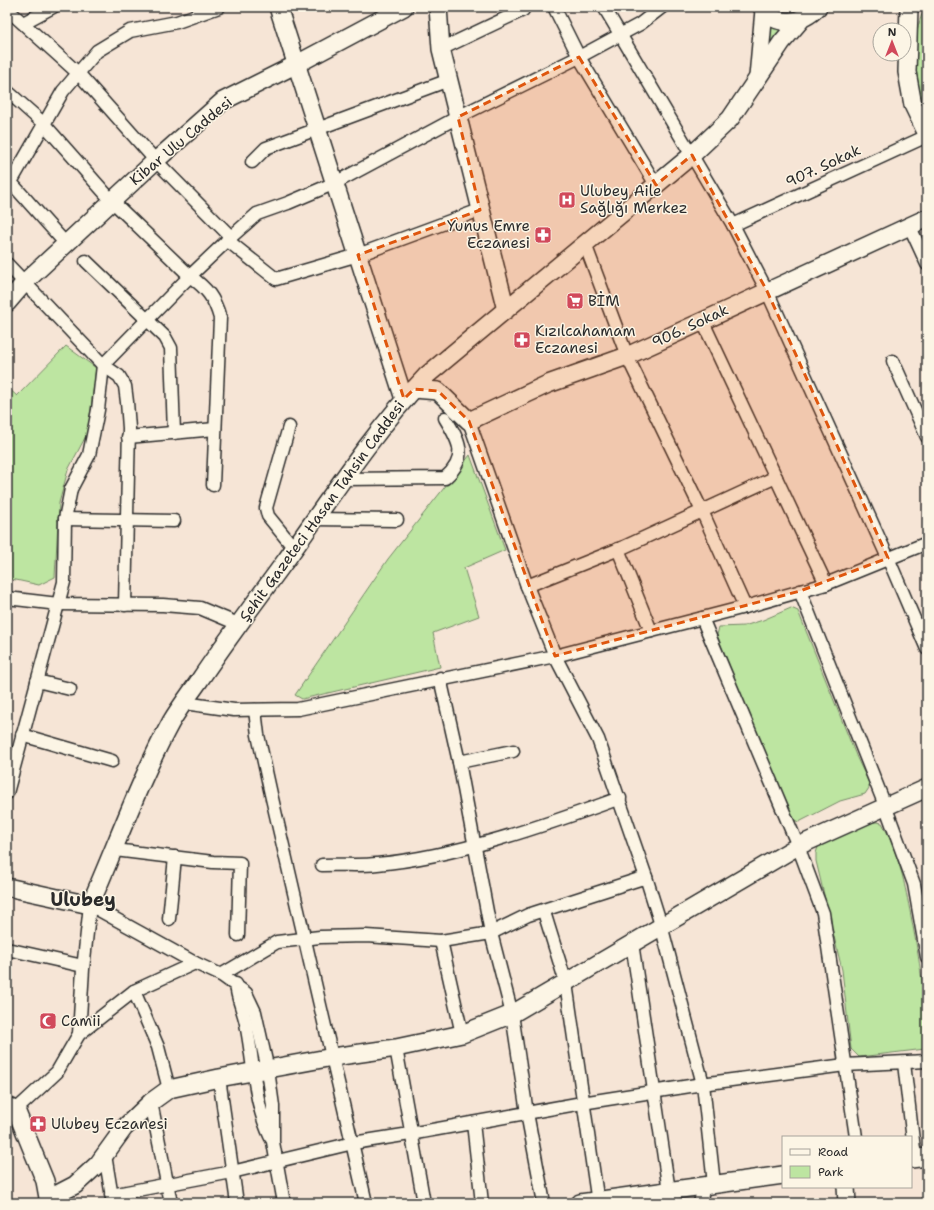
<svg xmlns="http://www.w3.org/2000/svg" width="934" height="1210" font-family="'Shantell Sans',sans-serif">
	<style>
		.green { fill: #bde5a1; stroke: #748866 }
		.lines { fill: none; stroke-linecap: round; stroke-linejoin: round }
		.street-casing { stroke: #2b2b2b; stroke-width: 15 }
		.secondary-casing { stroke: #2b2b2b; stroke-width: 20 }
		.street { stroke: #fcf5e5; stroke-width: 12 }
		.secondary { stroke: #fcf5e5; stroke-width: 17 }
		.marked { fill: #df570e; fill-opacity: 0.2; stroke: #df570e; stroke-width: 3; stroke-dasharray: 8 5; stroke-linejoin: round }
		.labels { text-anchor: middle; stroke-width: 3; stroke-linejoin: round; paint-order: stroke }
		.street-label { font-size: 15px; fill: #2b2b2b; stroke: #fcf5e5 }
		.poi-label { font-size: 15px; fill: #2b2b2b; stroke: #fcf5e5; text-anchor: start }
		.district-label { font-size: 19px; font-weight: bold; fill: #2b2b2b; stroke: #fcf5e5 }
	</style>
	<rect width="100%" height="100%" fill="#f6e5d6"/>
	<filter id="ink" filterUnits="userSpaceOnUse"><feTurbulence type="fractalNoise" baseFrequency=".025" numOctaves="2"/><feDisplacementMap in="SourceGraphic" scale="8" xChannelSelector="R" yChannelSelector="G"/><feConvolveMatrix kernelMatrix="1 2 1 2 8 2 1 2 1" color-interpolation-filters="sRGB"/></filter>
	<g filter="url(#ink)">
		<!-- green -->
		<g class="green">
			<path d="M922,14H927V114C915,81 910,47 922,14Z"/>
			<polygon points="770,25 784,29 763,64"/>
			<polygon points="66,346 96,368 88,432 68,470 59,503 55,577 39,585 7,578 7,387 17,396"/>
			<polygon points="470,455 505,550 464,568 479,616 433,633 440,667 302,699 295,695 388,559"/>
			<polygon points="791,608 798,611 857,758 869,783 869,788 865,794 840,801 799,822 794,820 788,814 717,635 719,627 744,626 763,620"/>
			<path d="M877,822L882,823C891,838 897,857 902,874C909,902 934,1027 925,1049L859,1057L851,1049L842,970L816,861V853L818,847L866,823Z"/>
		</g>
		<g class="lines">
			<!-- street casing -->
			<g class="street-casing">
				<g id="street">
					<polyline points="554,7 579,57 656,185"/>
					<polyline points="604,7 733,225 767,291 888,558 927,649"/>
					<polyline points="7,9 78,73 156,161 231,237 257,214 288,203 335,183 458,117 579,57 640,24 662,7"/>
					<polyline points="23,23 53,7"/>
					<polyline points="441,49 523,10"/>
					<polyline points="7,91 43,123 112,201 190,276 231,237"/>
					<polyline points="252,162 266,148 449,80"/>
					<polyline points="7,178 66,244"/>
					<polyline points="7,189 63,91 97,51 130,31 177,22 219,7"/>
					<polyline points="733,225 927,136"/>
					<polyline points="910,227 927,264"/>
					<polyline points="227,240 276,279 358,255 480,210"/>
					<polyline points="585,244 627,356 702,511 745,607"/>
					<polyline points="86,261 165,337 171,348 174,433"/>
					<polyline points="7,264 103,365 119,376 125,386 127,402 129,428 125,605"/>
					<polyline points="702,320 826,584"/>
					<polyline points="893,361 927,437"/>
					<polyline points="469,421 527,586 555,656 598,739 646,877 661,925 703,1084 714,1184"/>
					<polyline points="289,427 266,508 268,516 294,548"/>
					<polyline points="128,437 215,429"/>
					<path d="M343,479L445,478C469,457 459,441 445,418"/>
					<polyline points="65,519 174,521"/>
					<polyline points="314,519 397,520"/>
					<polyline points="618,549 651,631"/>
					<polyline points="527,586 624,547 776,477"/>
					<polyline points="800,591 886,808 914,884 927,957"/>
					<polyline points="7,598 58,604 163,605 200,608 238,624"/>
					<polyline points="702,618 798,846 823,913 856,1137"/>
					<polyline points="440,678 459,762 491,933 512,1014 527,1113 544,1203"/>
					<polyline points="37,681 70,689"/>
					<polyline points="184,703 234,710 298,709 555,656 745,607 826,584 927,543"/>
					<polyline points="255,710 258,735 271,794 366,1203"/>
					<polyline points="22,735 112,761"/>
					<polyline points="459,762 513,751"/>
					<path d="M7,793L64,582L65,519L71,489L89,455L98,410L103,365L190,276C207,289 214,297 220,318L213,485"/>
					<polyline points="115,850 213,862 240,863 238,935"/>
					<path d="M322,865C340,864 359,866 377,864C455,857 546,825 620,798"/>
					<polyline points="544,912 566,983 598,1203"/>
					<polyline points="169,919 175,857"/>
					<polyline points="441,941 462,1034"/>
					<polyline points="632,943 669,1191 668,1203"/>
					<polyline points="7,949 83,966"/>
					<polyline points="221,975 277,942 320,937 366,936 441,941 491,933 528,915 646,877"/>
					<path d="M236,984C237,1000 245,1013 247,1029C254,1065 254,1104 271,1138"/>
					<polyline points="134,991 158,1047 169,1089"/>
					<polyline points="79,1034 134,991 195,963"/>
					<polyline points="396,1048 424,1203"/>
					<polyline points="904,1063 915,1158"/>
					<polyline points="219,1078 237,1203"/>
					<polyline points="151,1102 171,1203"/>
					<polyline points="16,1110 57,1072 79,1034 83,969 90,905 195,963 221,975 246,993 255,1012 268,1070 273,1106 273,1142 284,1203"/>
					<polyline points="473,1123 482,1203"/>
					<polyline points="105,1155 113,1203"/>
					<polyline points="111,1195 232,1172 353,1143 410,1134 582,1103 709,1083 845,1065 927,1061"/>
					<polyline points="700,1203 704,1186"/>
				</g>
			</g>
			<!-- secondary casing -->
			<g class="secondary-casing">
				<g id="secondary">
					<polyline points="278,7 404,399"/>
					<polyline points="438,7 441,49 506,310"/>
					<path d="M762,7C776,29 803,23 818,7"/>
					<polyline points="909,7 907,72 913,105 927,134"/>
					<polyline points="758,77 764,10"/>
					<polyline points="7,303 25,282 152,164 223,101 297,64 404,7"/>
					<polyline points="414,389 438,391 469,421 548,384 627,356 927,218"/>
					<path d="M7,887L90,905C117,844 139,781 171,722C179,708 190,694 199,681C227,639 257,600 286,560C331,497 373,432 426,376L692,155L730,119L782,42L800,21"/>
					<polyline points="7,1106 16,1110 45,1181 49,1203"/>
					<polyline points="911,1159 927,1157"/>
					<polyline points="846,1187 847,1203"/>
					<polyline points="48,1199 75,1185 98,1164 124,1128 151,1102 169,1089 219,1078 333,1057 396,1048 462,1034 512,1014 798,846 927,788"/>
					<polyline points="580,1203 783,1175"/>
				</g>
			</g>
			<!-- street -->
			<use href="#street" class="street"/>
			<!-- secondary -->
			<use href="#secondary" class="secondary"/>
		</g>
	</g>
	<!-- marked area -->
	<path class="marked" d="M579,57L656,185L692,155L767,291L888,558L800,591L555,656L469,421L438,391L414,389L404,399L358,255L480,210L458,117Z"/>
	<!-- icons -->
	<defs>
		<g id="hospital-square" transform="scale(0.9)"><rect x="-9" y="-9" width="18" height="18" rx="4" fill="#d1495b" stroke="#fcf5e5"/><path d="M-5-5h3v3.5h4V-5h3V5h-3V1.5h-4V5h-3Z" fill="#fff"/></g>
		<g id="pharmacy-square" transform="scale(0.9)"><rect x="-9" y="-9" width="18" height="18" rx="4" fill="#d1495b" stroke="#fcf5e5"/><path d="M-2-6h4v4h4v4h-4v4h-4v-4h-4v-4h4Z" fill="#fff"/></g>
		<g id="supermarket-square" transform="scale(0.9)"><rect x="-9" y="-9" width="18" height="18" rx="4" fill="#d1495b" stroke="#fcf5e5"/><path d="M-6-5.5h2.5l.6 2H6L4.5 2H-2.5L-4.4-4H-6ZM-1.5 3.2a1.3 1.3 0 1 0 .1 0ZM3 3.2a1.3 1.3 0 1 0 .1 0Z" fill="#fff"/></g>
		<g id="mosque-square" transform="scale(0.9)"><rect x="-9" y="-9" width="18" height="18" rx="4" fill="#d1495b" stroke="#fcf5e5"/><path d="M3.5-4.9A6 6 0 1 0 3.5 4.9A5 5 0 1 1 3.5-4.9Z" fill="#fff"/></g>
	</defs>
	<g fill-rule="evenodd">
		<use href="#hospital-square" x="567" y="200"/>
		<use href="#pharmacy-square" x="543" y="235"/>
		<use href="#supermarket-square" x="575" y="301"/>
		<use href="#pharmacy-square" x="522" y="340"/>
		<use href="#mosque-square" x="48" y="1021"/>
		<use href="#pharmacy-square" x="38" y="1124"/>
	</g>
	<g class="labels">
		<!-- street labels -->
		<g class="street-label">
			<text transform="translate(181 141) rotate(-40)" y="5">Kibar Ulu Caddesi</text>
			<text transform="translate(823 166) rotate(-25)" y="5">907. Sokak</text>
			<text transform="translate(690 326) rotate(-25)" y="5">906. Sokak</text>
			<text transform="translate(322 511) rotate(-54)" y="5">Şehit Gazeteci Hasan Tahsin Caddesi</text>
		</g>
		<!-- poi labels -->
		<g class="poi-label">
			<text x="580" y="196">Ulubey Aile<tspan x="580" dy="17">Sağlığı Merkez</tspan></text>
			<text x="530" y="231" text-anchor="end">Yunus Emre<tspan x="530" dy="17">Eczanesi</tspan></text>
			<text x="588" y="306">BİM</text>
			<text x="535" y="336">Kızılcahamam<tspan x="535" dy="17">Eczanesi</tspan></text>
			<text x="61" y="1026">Camii</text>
			<text x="51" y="1129">Ulubey Eczanesi</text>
		</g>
		<!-- district labels -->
		<g class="district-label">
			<text x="83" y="906">Ulubey</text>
		</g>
	</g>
	<!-- margin -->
	<rect width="934" height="1210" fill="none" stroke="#fcf5e5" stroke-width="24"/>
	<rect x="12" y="12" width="910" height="1186" fill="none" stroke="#2b2b2b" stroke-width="1.5" filter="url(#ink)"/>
	<!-- legend -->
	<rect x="782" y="1136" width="130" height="52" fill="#fcf5e5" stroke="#a8a49b"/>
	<rect x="790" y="1149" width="20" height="6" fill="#fcf5e5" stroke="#a8a49b"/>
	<text x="818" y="1156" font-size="12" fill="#2b2b2b">Road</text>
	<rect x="790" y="1166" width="20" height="12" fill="#bde5a1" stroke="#a8a49b"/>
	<text x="818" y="1176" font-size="12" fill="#2b2b2b">Park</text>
	<!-- north arrow -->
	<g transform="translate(892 42)"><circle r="19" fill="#fcf5e5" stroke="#a8a49b"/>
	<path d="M0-3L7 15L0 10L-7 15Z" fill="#d1495b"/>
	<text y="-6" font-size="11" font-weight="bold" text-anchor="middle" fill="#2b2b2b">N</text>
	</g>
</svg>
